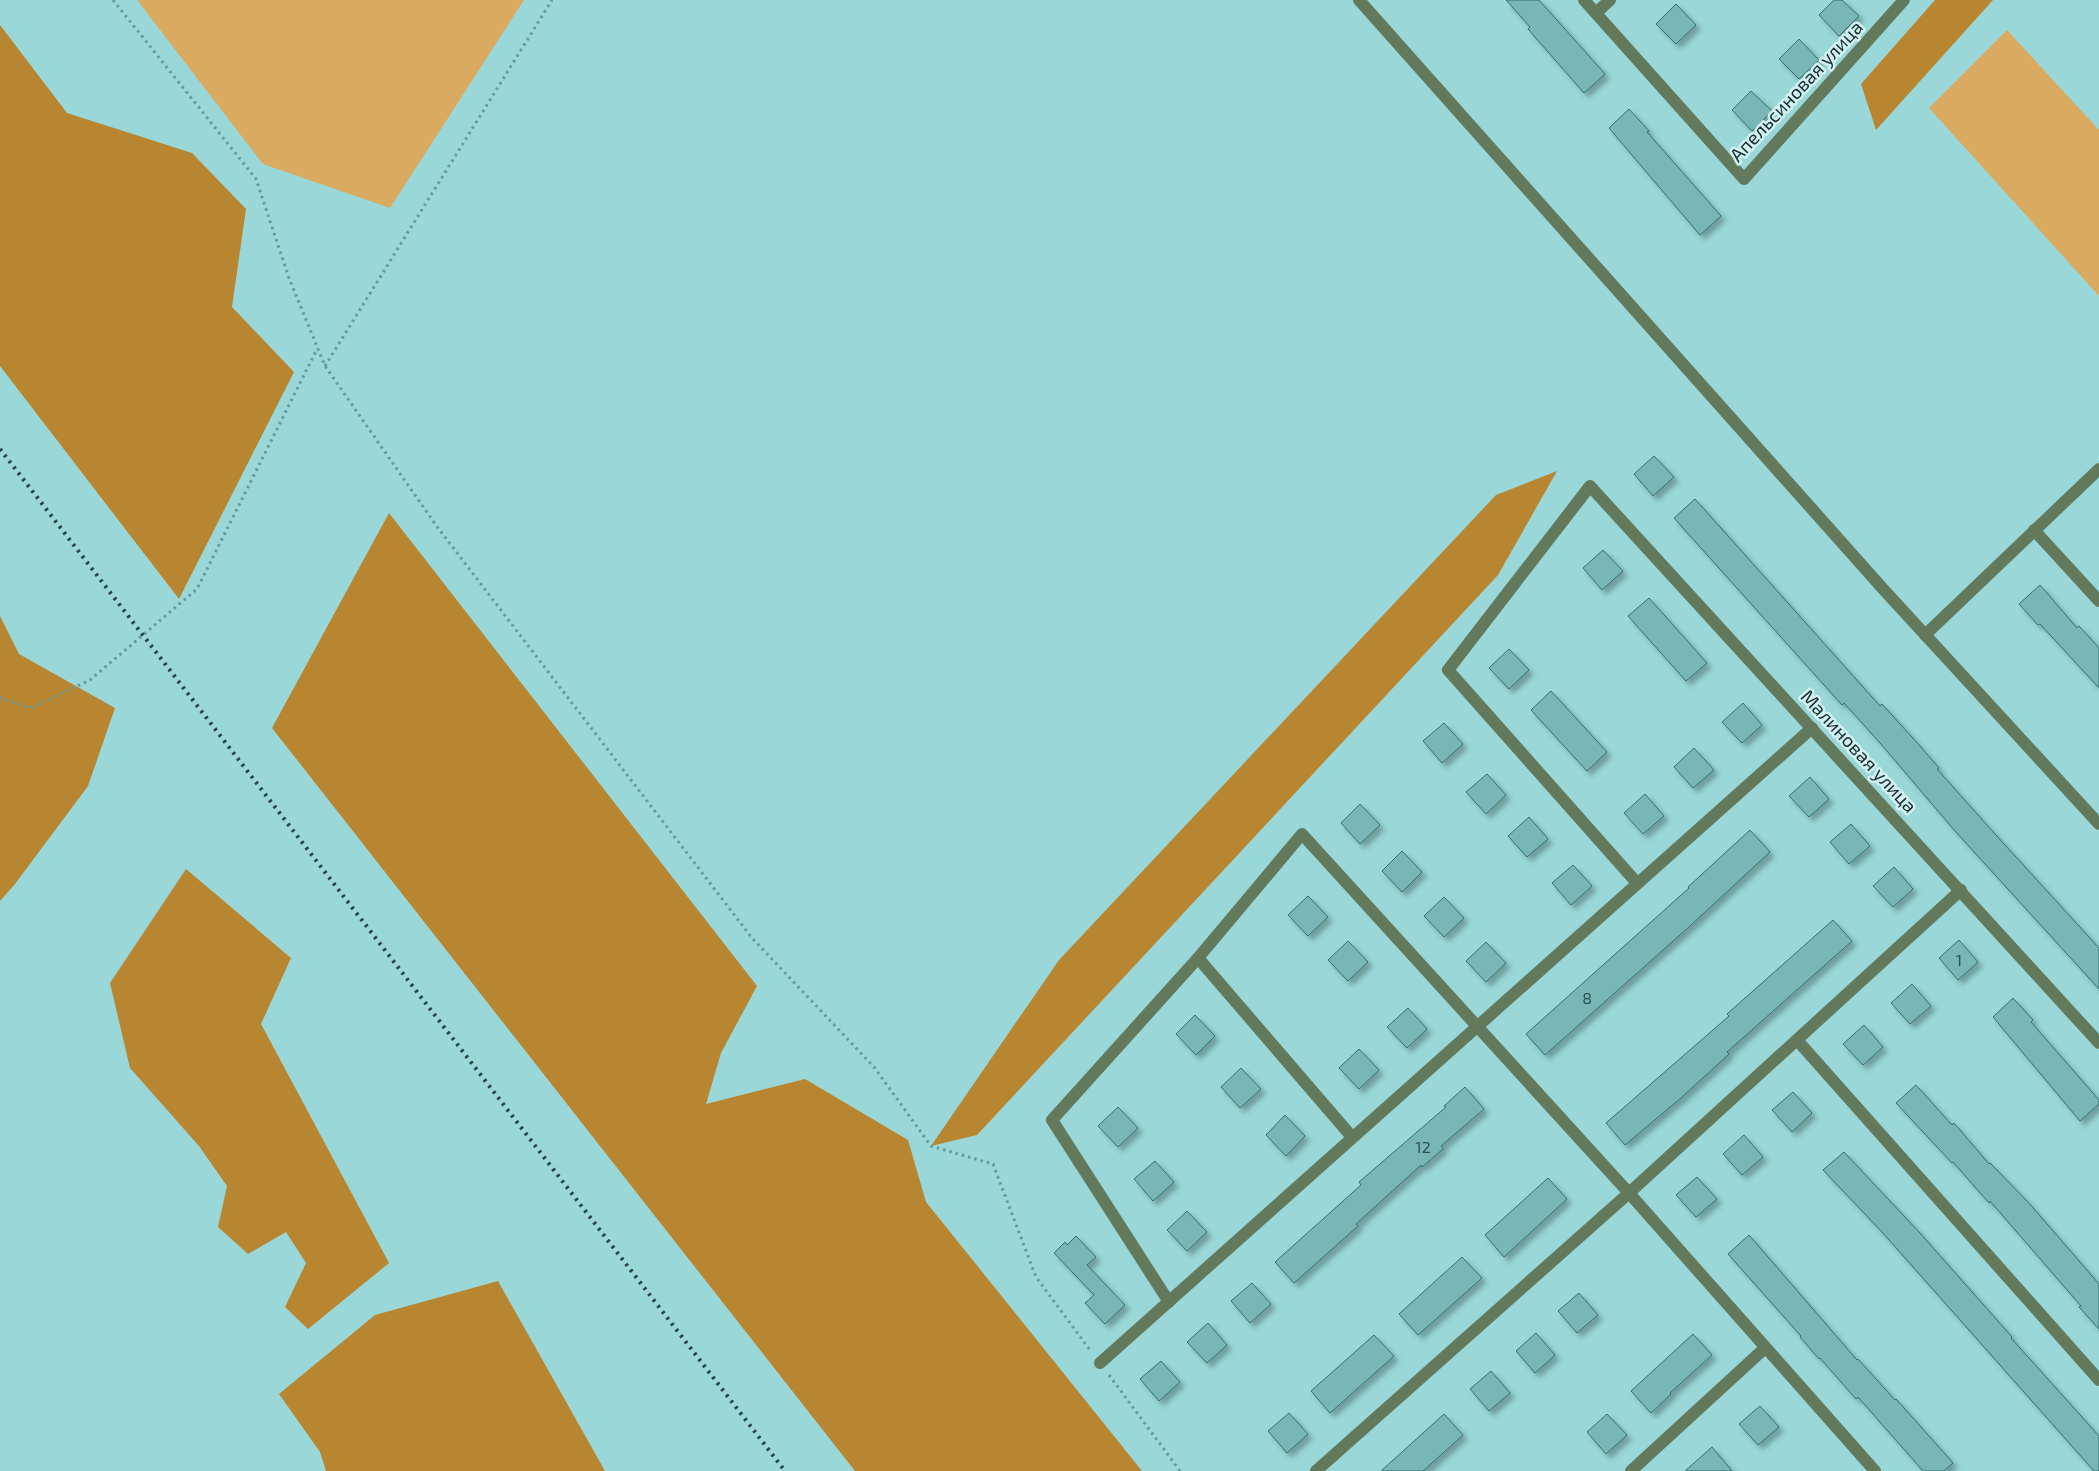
<svg xmlns="http://www.w3.org/2000/svg" width="2099" height="1471" font-family="'Exo 2',sans-serif">
	<style>
		.green { fill: #d9aa60 }
		.forest { fill: #b88630 }
		.building { fill: #79b6b7; stroke: #327071; filter: url(#shadow) }
		.lines { fill: none; stroke-linecap: round; stroke-linejoin: round }
		.path { stroke: #689899; stroke-width: 3; stroke-dasharray: 2.5 4; stroke-linecap: butt }
		.minor { stroke: #63795b; stroke-width: 12 }
		.rail { stroke: #264445; stroke-width: 4; stroke-dasharray: 2.5 5; stroke-linecap: butt }
		.labels { text-anchor: middle; stroke-width: 5; stroke-linejoin: round; paint-order: stroke }
		.number-label { font-size: 16px; fill: #2e5051 }
		.street-label { font-size: 19px; fill: #152e2f; stroke: #d3f1f2 }
	</style>
	<defs>
		<filter id="shadow"><feDropShadow dx="4.5" dy="4.5" stdDeviation="2.5" flood-color="#0004"/></filter>
	</defs>
	<rect width="100%" height="100%" fill="#99d7d8"/>
	<!-- green -->
	<g class="green">
		<polygon points="137,0 524,0 390,208 263,164"/>
		<polygon points="2007,30 2099,130 2099,296 1929,108"/>
	</g>
	<!-- forest -->
	<g class="forest">
		<polygon points="1935,0 1993,0 1876,130 1861,84"/>
		<polygon points="0,25 67,113 192,153 246,209 232,307 294,372 179,599 0,366"/>
		<polygon points="1557,471 1498,575 977,1135 931,1146 1059,960 1496,495"/>
		<polygon points="389,513 757,986 721,1053 706,1104 805,1079 908,1140 926,1202 1142,1471 855,1471 272,728"/>
		<polygon points="0,616 19,654 115,708 88,786 15,884 0,901"/>
		<polygon points="186,869 291,958 261,1024 389,1263 308,1329 285,1307 306,1263 286,1232 248,1254 218,1227 227,1186 199,1146 130,1068 110,983"/>
		<polygon points="498,1281 605,1471 326,1471 320,1452 279,1394 375,1315"/>
	</g>
	<!-- building -->
	<g class="building">
		<polygon points="1506,0 1539,0 1605,74 1584,93 1528,29 1530,27"/>
		<polygon points="1834,0 1842,0 1859,16 1839,36 1819,15"/>
		<polygon points="1676,4 1696,25 1676,44 1656,24"/>
		<polygon points="1799,39 1819,60 1799,79 1779,59"/>
		<polygon points="1751,91 1772,111 1752,131 1732,110"/>
		<polygon points="1629,109 1649,131 1647,132 1721,216 1700,235 1609,128"/>
		<polygon points="1654,456 1674,477 1653,496 1634,474"/>
		<polygon points="1695,499 1880,706 1882,704 1920,746 1939,768 1937,769 1995,834 2099,948 2099,989 1955,831 1881,744 1844,703 1842,705 1674,518"/>
		<polygon points="1603,550 1623,571 1602,590 1583,568"/>
		<polygon points="2040,585 2077,628 2079,626 2099,648 2099,688 2040,624 2038,625 2019,604"/>
		<polygon points="1649,598 1707,663 1686,681 1628,616"/>
		<polygon points="1509,649 1529,670 1509,689 1489,668"/>
		<polygon points="1551,691 1607,752 1587,771 1531,710"/>
		<polygon points="1743,703 1762,725 1742,743 1722,722"/>
		<polygon points="1444,723 1463,744 1442,763 1423,741"/>
		<polygon points="1694,748 1714,770 1693,788 1674,767"/>
		<polygon points="1487,774 1506,795 1486,814 1466,792"/>
		<polygon points="1810,777 1829,799 1809,817 1789,796"/>
		<polygon points="1645,794 1664,816 1643,834 1624,813"/>
		<polygon points="1360,804 1380,825 1360,844 1341,823"/>
		<polygon points="1529,817 1548,839 1527,857 1508,836"/>
		<polygon points="1851,824 1870,846 1849,864 1830,842"/>
		<polygon points="1750,830 1770,852 1690,926 1545,1055 1526,1034 1689,888 1688,887"/>
		<polygon points="1402,851 1422,872 1402,892 1382,871"/>
		<polygon points="1573,865 1592,886 1571,905 1552,883"/>
		<polygon points="1894,867 1913,889 1893,907 1873,886"/>
		<polygon points="1308,896 1328,917 1308,936 1288,915"/>
		<polygon points="1444,897 1464,918 1444,937 1424,916"/>
		<polygon points="1833,920 1852,941 1727,1052 1729,1054 1682,1097 1625,1145 1606,1123 1729,1016 1727,1014"/>
		<polygon points="1959,940 1978,962 1958,980 1939,958"/>
		<polygon points="1348,941 1368,962 1348,981 1328,960"/>
		<polygon points="1486,942 1506,963 1486,982 1466,961"/>
		<polygon points="1912,984 1931,1006 1910,1024 1891,1003"/>
		<polygon points="2013,998 2033,1020 2031,1022 2099,1100 2099,1104 2080,1121 1993,1017"/>
		<polygon points="1408,1008 1427,1029 1407,1048 1387,1027"/>
		<polygon points="1195,1015 1215,1036 1196,1055 1176,1034"/>
		<polygon points="1864,1025 1883,1047 1863,1065 1843,1044"/>
		<polygon points="1359,1049 1379,1070 1359,1089 1339,1068"/>
		<polygon points="1241,1068 1261,1089 1240,1108 1221,1087"/>
		<polygon points="1916,1085 1952,1125 1954,1123 1989,1164 1990,1163 2028,1202 2099,1284 2099,1329 2079,1307 2081,1306 1990,1201 1989,1203 1953,1162 1952,1163 1896,1103"/>
		<polygon points="1465,1087 1484,1109 1441,1146 1443,1149 1422,1167 1421,1165 1356,1224 1358,1226 1294,1283 1275,1262 1361,1185 1359,1182 1446,1107 1444,1106"/>
		<polygon points="1793,1092 1812,1113 1792,1132 1772,1110"/>
		<polygon points="1118,1107 1138,1128 1118,1147 1098,1126"/>
		<polygon points="1285,1115 1305,1136 1286,1156 1266,1135"/>
		<polygon points="1744,1135 1763,1157 1742,1175 1723,1154"/>
		<polygon points="1844,1152 1919,1232 2012,1337 2011,1338 2099,1436 2099,1471 2094,1471 1882,1232 1823,1170"/>
		<polygon points="1155,1161 1174,1182 1153,1201 1134,1179"/>
		<polygon points="1697,1177 1717,1199 1696,1217 1676,1195"/>
		<polygon points="1548,1178 1567,1199 1504,1257 1485,1235"/>
		<polygon points="1187,1211 1207,1232 1187,1251 1167,1230"/>
		<polygon points="1749,1235 1857,1360 1858,1359 1895,1400 1896,1399 1953,1463 1944,1471 1923,1471 1858,1397 1856,1399 1820,1358 1819,1359 1800,1337 1801,1336 1728,1254"/>
		<polygon points="1076,1236 1096,1257 1087,1265 1125,1305 1105,1324 1085,1303 1094,1295 1054,1253 1065,1242 1067,1245"/>
		<polygon points="1462,1257 1482,1278 1418,1335 1399,1314"/>
		<polygon points="1252,1283 1271,1304 1250,1323 1231,1301"/>
		<polygon points="1579,1293 1598,1315 1577,1333 1558,1311"/>
		<polygon points="1208,1323 1227,1345 1207,1363 1187,1342"/>
		<polygon points="1536,1333 1555,1355 1535,1373 1516,1351"/>
		<polygon points="1693,1334 1712,1355 1670,1393 1671,1394 1651,1413 1631,1391"/>
		<polygon points="1374,1335 1394,1356 1330,1413 1311,1391"/>
		<polygon points="1161,1361 1180,1382 1159,1401 1140,1379"/>
		<polygon points="1491,1371 1510,1393 1489,1411 1470,1389"/>
		<polygon points="1760,1406 1779,1427 1758,1445 1739,1424"/>
		<polygon points="1289,1413 1308,1434 1287,1453 1268,1431"/>
		<polygon points="1444,1414 1463,1435 1423,1471 1381,1471"/>
		<polygon points="1607,1414 1627,1435 1606,1454 1587,1432"/>
		<polygon points="1712,1447 1732,1471 1685,1471"/>
	</g>
	<g class="lines">
		<!-- path -->
		<g class="path">
			<polyline points="113,0 256,179 289,278 325,366 438,528 752,938 874,1067 931,1146 993,1164 1036,1277 1090,1350"/>
			<polyline points="325,366 552,0"/>
			<polyline points="0,698 30,708 90,680 197,589 317,349"/>
			<polyline points="1109,1375 1180,1471"/>
		</g>
		<!-- minor -->
		<g class="minor">
			<polyline points="1359,0 1884,590 2099,824"/>
			<polyline points="1584,0 1744,179 1904,0"/>
			<polyline points="1596,13 1610,0"/>
			<polyline points="2034,530 2099,601"/>
			<polyline points="1925,635 2099,469"/>
			<polyline points="1637,883 1448,670 1590,486 2099,1043"/>
			<polyline points="1198,958 1352,1137"/>
			<polyline points="1797,1040 2099,1380"/>
			<polyline points="1169,1302 1052,1120 1198,958 1302,834 1629,1193 1875,1471"/>
			<polyline points="1100,1363 1812,728"/>
			<polyline points="1316,1471 1629,1193 1961,890"/>
			<polyline points="1631,1471 1765,1348"/>
		</g>
		<!-- rail -->
		<polyline class="rail" points="0,449 785,1471"/>
	</g>
	<g class="labels">
		<!-- number labels -->
		<g class="number-label">
			<text x="1959" y="966">1</text>
			<text x="1587" y="1004">8</text>
			<text x="1423" y="1153">12</text>
		</g>
		<!-- street labels -->
		<g class="street-label">
			<text transform="translate(1796 91) rotate(-47)" y="7">Апельсиновая улица</text>
			<text transform="translate(1859 751) rotate(47)" y="7">Малиновая улица</text>
		</g>
	</g>
</svg>
